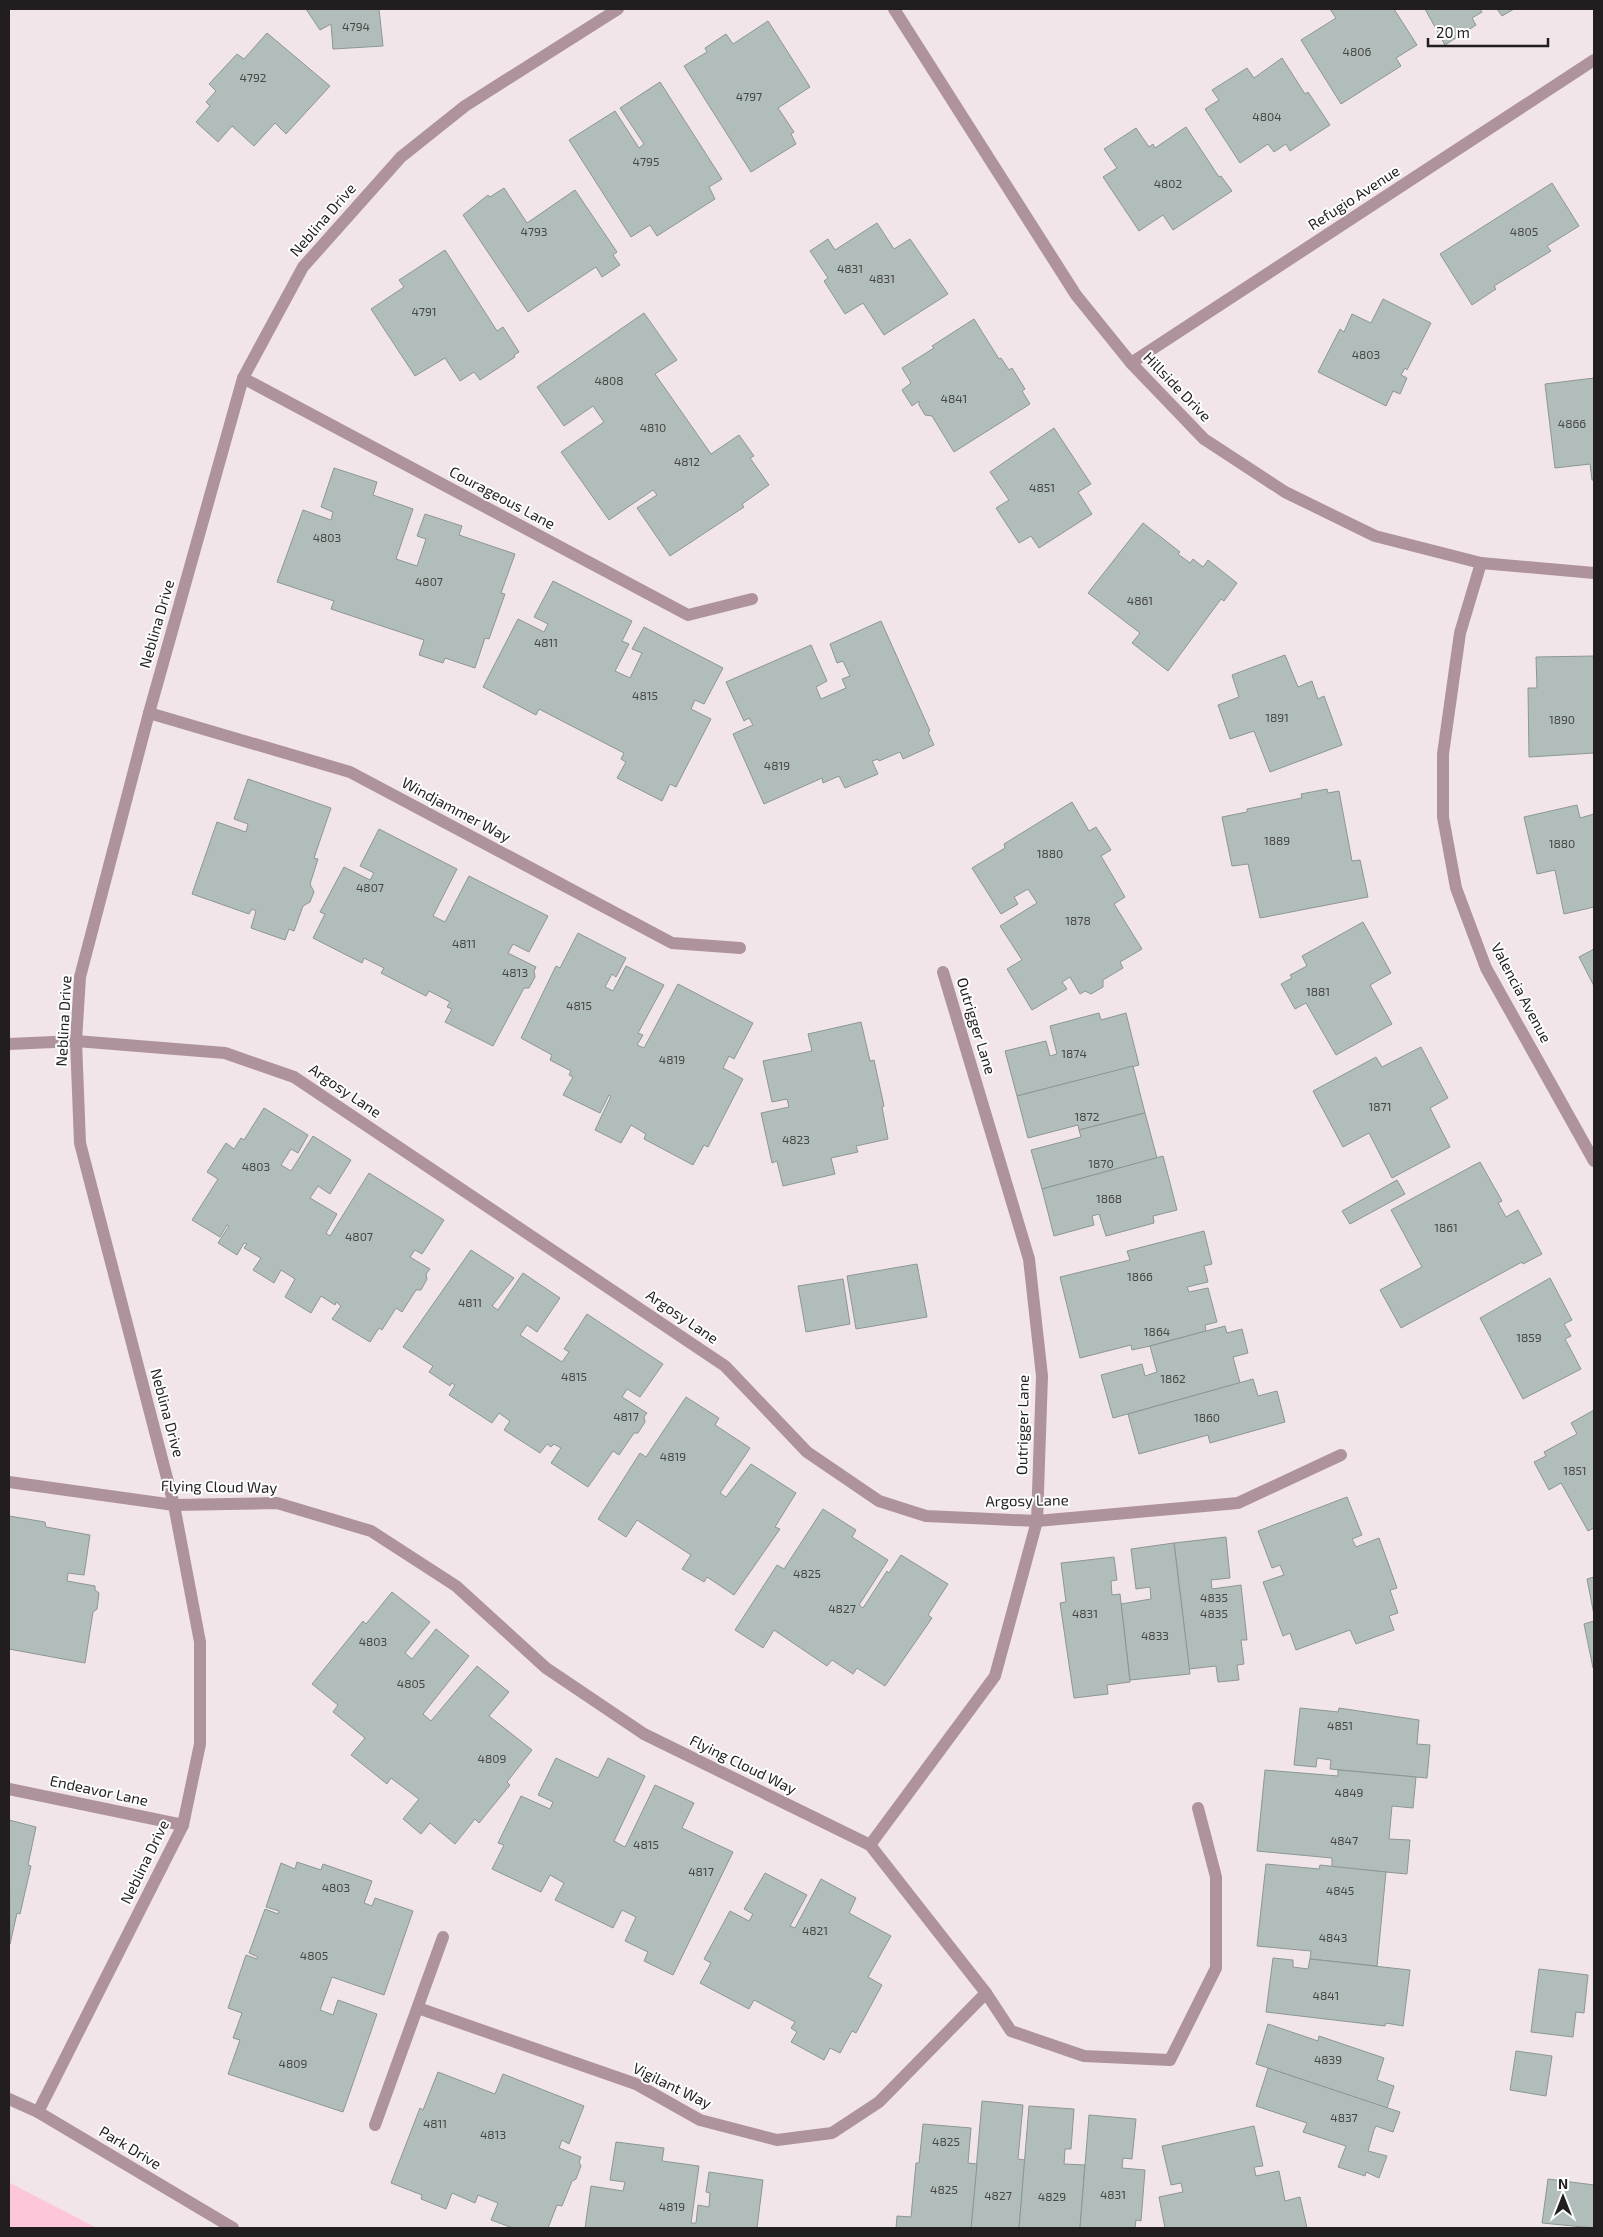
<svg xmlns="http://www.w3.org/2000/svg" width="1603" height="2237" font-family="'Exo 2',sans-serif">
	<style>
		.green { fill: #fec6d9 }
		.building { fill: #b1bdba; stroke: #8c9795 }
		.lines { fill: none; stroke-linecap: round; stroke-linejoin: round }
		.service { stroke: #af939c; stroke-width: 12 }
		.minor { stroke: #af939c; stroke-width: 12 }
		.tertiary { stroke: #af939c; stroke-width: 12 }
		.labels { text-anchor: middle; stroke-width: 4; stroke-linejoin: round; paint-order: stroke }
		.number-label { font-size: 12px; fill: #464646 }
		.street-label { font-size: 15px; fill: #221e1f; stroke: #fff }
	</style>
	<rect width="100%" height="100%" fill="#f1e5e9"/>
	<!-- green -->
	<polygon class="green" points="10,2183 97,2228 9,2228"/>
	<!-- building -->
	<g class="building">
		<polygon points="306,9 379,9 383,46 333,49 331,24 320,30"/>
		<polygon points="1330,9 1394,9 1417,45 1396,58 1401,66 1341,104 1301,40 1336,18"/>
		<polygon points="1425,9 1480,9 1482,12 1472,18 1476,25 1445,45"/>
		<polygon points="1497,9 1514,9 1502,16"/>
		<polygon points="768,21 810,87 778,108 794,132 791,134 796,144 751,172 684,66 707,52 705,48 726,34 733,44"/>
		<polygon points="267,33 330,86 286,134 275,123 254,146 232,126 218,142 196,122 210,106 206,102 216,91 209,84 237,54 244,59"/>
		<polygon points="1282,58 1305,94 1308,92 1330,125 1290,151 1286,144 1274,152 1268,144 1240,163 1205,109 1219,100 1212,90 1247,68 1254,78"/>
		<polygon points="660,82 722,179 709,187 715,199 657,236 650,225 631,237 569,140 615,111 639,148 644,144 620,108"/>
		<polygon points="1186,127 1219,177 1221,176 1232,191 1173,230 1163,215 1139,231 1103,177 1117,168 1104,149 1136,128 1149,147 1153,144 1155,148"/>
		<polygon points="1552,183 1579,226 1547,246 1551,251 1494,286 1496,289 1472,305 1440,254"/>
		<polygon points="504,188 527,223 575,190 617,252 613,255 620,265 602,277 596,267 528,312 463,215 488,195 490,197"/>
		<polygon points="877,223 894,249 910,239 948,294 884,335 863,303 845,314 824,281 828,278 810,251 828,239 835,250"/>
		<polygon points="445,250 497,331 503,327 519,352 514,355 515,357 480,380 474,372 460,381 445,358 415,376 371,309 404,287 399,280"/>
		<polygon points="1383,299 1431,323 1407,370 1405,368 1401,375 1407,378 1400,394 1393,391 1386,406 1318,372 1340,329 1344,332 1352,314 1371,323"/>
		<polygon points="644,313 677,360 655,374 711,454 739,435 754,456 750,458 769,485 742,504 744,507 670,556 637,508 657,495 653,490 609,520 561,452 604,422 593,406 564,426 537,387"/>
		<polygon points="974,319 999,359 1001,358 1009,370 1012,368 1025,389 1022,391 1030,404 954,452 932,416 925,415 919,405 919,401 912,406 902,390 911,383 902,368 934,348 932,346"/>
		<polygon points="1594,378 1594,480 1592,480 1590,464 1555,468 1545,384"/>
		<polygon points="1054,428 1091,484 1078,492 1092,514 1039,548 1031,536 1019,543 996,508 1009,500 990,472"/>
		<polygon points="334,468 377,482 373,495 413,509 396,559 417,566 426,539 417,536 425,514 462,526 459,535 515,554 501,593 505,594 489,639 485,638 475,668 445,658 443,663 419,655 424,640 331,609 334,601 277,582 303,510 331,520 333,512 321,507"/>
		<polygon points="1143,523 1180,552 1178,554 1190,563 1193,559 1203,567 1208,560 1237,583 1224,601 1221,599 1168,671 1132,643 1140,633 1088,593"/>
		<polygon points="553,581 632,621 622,641 629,644 615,671 630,678 642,653 632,649 644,627 723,668 704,704 695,700 691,709 711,719 676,787 670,784 662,801 617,778 626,762 621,759 624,753 539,709 536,715 483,687 518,619 544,632 548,624 534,617"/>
		<polygon points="881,621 930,731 928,732 934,745 903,759 900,752 879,761 878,759 872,761 878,774 845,788 839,776 823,783 822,778 764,804 733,734 753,725 749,718 744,721 726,682 811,645 827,681 816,687 821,699 846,688 842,679 850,676 843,661 837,663 830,644"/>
		<polygon points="1285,655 1298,687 1312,681 1318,699 1324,696 1342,745 1270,772 1254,731 1230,739 1218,705 1239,697 1232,675"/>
		<polygon points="1594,656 1594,753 1529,757 1528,688 1537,688 1536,657"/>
		<polygon points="248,779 331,808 314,858 318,859 310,884 314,892 310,902 303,906 294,931 289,929 285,940 251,928 256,911 252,909 249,914 192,894 217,822 246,832 248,824 234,819"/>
		<polygon points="1327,789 1328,793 1339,791 1352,861 1360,860 1368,897 1260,918 1248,864 1232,866 1222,817 1247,812 1247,809 1302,798 1301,794"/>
		<polygon points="1072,802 1089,831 1096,827 1111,850 1101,856 1125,897 1114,904 1142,949 1120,962 1123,968 1103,980 1103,987 1091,994 1085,991 1080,994 1070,977 1062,982 1067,989 1032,1010 1007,969 1022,960 1000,926 1037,903 1028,889 1014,897 1018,904 1001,914 972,868 1005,848 1004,844"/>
		<polygon points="1577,805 1580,818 1594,814 1594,907 1564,914 1555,870 1537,874 1524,817"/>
		<polygon points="379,829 457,869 433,916 445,922 469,876 548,916 529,952 513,944 508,953 536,967 534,971 535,977 529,988 524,988 493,1046 445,1022 452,1009 447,1007 450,1002 429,991 426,996 381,973 384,968 364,958 362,963 313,938 325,914 320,912 344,867 370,880 374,873 360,866"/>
		<polygon points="1363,922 1391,973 1370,985 1392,1024 1336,1055 1306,1003 1295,1009 1281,984 1292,978 1290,975 1307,966 1302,956"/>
		<polygon points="578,933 626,958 616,977 612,974 605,987 613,991 626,966 664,985 638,1033 643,1035 637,1045 644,1048 678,984 753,1023 734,1059 729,1056 723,1068 743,1079 708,1147 704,1145 693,1165 644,1139 646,1134 631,1125 621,1143 595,1130 611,1096 609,1095 600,1113 563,1095 573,1077 569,1075 571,1071 550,1060 552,1055 521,1038 556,966 560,968"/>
		<polygon points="1594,949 1594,986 1579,957"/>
		<polygon points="1099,1013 1101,1020 1126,1013 1139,1065 1017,1096 1005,1051 1046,1041 1050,1056 1057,1054 1050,1026"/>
		<polygon points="861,1022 870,1061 874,1060 884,1106 882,1107 888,1139 856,1146 858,1152 831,1158 835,1174 783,1186 777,1161 772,1163 761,1113 789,1107 787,1099 772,1102 763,1061 812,1051 808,1034"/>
		<polygon points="1421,1047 1448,1098 1430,1108 1450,1147 1392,1178 1369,1133 1343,1147 1313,1091 1376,1057 1382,1067"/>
		<polygon points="1133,1066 1145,1113 1079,1130 1078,1125 1028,1138 1017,1096"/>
		<polygon points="264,1108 308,1135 298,1153 291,1149 281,1165 291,1171 313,1136 351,1160 330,1194 318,1186 310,1198 337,1214 326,1233 330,1236 369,1173 444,1220 422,1254 415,1250 410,1257 430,1269 426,1274 427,1279 421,1290 416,1290 402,1312 396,1308 382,1330 379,1328 370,1342 332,1319 341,1306 336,1302 335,1305 321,1296 311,1313 285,1297 295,1279 281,1270 274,1283 253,1270 261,1258 244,1248 247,1244 244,1243 237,1255 218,1243 229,1226 227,1225 220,1237 192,1220 218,1179 207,1172 226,1143 234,1149 241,1138 244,1140"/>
		<polygon points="1145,1113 1157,1158 1042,1189 1031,1150 1081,1137 1079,1130"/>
		<polygon points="1163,1156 1177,1210 1153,1216 1154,1223 1106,1236 1099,1214 1092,1216 1094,1225 1054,1236 1042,1189"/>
		<polygon points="1480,1162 1502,1201 1498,1203 1506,1217 1518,1210 1542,1254 1523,1264 1522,1262 1401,1328 1380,1290 1422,1267 1391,1210"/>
		<polygon points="1397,1180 1405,1194 1350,1224 1342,1211"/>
		<polygon points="1204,1231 1212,1264 1204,1266 1208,1282 1187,1287 1189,1292 1208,1288 1217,1322 1205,1325 1206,1331 1150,1346 1132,1350 1131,1345 1080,1358 1060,1277 1130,1260 1127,1251"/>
		<polygon points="471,1250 514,1278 492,1306 498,1310 523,1273 560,1298 537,1332 527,1325 520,1335 562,1362 569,1352 564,1349 587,1314 663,1364 640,1397 627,1389 622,1397 647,1413 644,1417 645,1422 638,1433 634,1433 619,1455 613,1451 588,1487 551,1463 561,1448 554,1444 551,1447 547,1444 540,1453 504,1430 510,1421 499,1413 492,1423 449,1395 455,1385 452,1383 450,1386 429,1372 433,1366 403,1347"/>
		<polygon points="917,1264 927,1317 856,1329 847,1276"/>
		<polygon points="1550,1278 1572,1320 1564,1324 1571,1336 1565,1339 1581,1369 1523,1399 1480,1318"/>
		<polygon points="843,1279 850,1324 806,1332 798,1286"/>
		<polygon points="1225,1326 1227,1333 1242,1329 1248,1353 1233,1357 1240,1383 1113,1418 1101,1375 1142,1364 1145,1376 1157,1372 1150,1346"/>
		<polygon points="1253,1379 1258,1396 1277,1391 1285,1422 1210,1443 1208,1435 1139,1454 1128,1414"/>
		<polygon points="686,1397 719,1418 715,1425 750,1448 720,1493 726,1497 751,1464 796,1493 775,1527 780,1529 734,1595 707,1577 704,1582 682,1569 691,1555 637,1520 626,1537 598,1519 640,1453 646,1457"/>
		<polygon points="1594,1410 1594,1528 1588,1531 1561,1483 1549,1490 1534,1462 1546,1456 1544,1452 1577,1434 1571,1423"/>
		<polygon points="1347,1497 1362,1535 1352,1539 1356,1547 1379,1538 1397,1588 1390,1590 1398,1613 1389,1616 1394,1630 1356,1644 1350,1630 1296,1650 1290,1633 1283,1636 1263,1582 1284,1575 1280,1565 1272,1568 1258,1531"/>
		<polygon points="823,1509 856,1530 852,1537 888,1560 859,1605 863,1608 887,1571 889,1573 901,1555 948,1584 928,1615 932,1618 885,1686 857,1668 853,1674 832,1660 827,1666 774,1630 763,1648 735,1630 777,1565 784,1569"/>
		<polygon points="9,1516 45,1522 46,1527 90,1535 84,1575 68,1573 67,1581 95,1586 95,1590 99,1593 97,1609 93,1612 85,1663 9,1649"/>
		<polygon points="1226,1537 1230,1578 1211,1580 1212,1589 1241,1585 1247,1640 1241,1640 1244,1664 1237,1665 1239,1680 1218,1682 1216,1666 1189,1669 1174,1543"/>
		<polygon points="1174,1543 1190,1674 1130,1680 1121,1604 1151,1599 1150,1587 1136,1589 1131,1549"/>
		<polygon points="1114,1557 1117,1580 1111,1581 1112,1595 1120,1594 1130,1682 1107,1685 1108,1694 1074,1698 1060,1603 1066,1602 1061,1563"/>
		<polygon points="1594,1577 1594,1615 1587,1579"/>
		<polygon points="392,1592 430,1622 405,1653 412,1659 436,1629 469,1656 423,1714 431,1721 477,1666 509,1692 489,1716 532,1750 507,1782 510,1785 479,1823 475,1819 455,1844 430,1823 421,1834 403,1819 419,1799 391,1778 387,1784 351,1755 365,1738 333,1712 338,1705 312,1684 363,1621 366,1624"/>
		<polygon points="1594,1621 1594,1667 1593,1668 1584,1624"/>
		<polygon points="1300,1708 1338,1712 1339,1708 1419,1720 1417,1744 1430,1745 1427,1778 1330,1769 1331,1760 1317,1758 1316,1767 1294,1765"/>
		<polygon points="556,1758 598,1778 608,1758 645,1776 614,1841 625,1847 655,1785 694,1803 682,1828 733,1852 673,1975 644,1961 648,1952 625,1941 636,1917 622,1910 613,1928 555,1900 564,1883 550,1875 541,1892 492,1869 504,1845 498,1843 521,1796 550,1809 553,1802 538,1795"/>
		<polygon points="1265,1770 1338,1776 1338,1770 1416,1777 1413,1808 1392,1806 1389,1839 1410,1840 1407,1874 1332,1867 1332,1858 1257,1851"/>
		<polygon points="9,1820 36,1827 28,1865 31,1866 20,1914 17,1913 10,1944"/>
		<polygon points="297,1862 321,1870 323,1864 372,1881 364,1903 372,1906 375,1898 413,1911 384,1995 332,1977 320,2010 333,2015 338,2000 377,2014 343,2112 228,2074 240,2040 233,2038 242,2013 228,2008 246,1955 257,1959 258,1957 249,1953 265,1909 278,1914 279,1911 266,1907 281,1863 295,1869"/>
		<polygon points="1266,1864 1319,1869 1320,1865 1386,1872 1377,1966 1310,1959 1311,1951 1257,1946"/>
		<polygon points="765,1873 807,1895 790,1926 795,1928 821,1879 856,1898 849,1913 891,1936 868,1977 882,1985 856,2033 852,2031 840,2053 830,2048 824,2060 791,2042 797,2032 791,2028 795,2022 754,2000 749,2009 700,1983 711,1963 704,1959 730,1911 749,1921 753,1914 744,1909"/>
		<polygon points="1273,1958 1293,1960 1293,1967 1308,1969 1310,1959 1410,1970 1403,2026 1386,2023 1385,2026 1266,2012"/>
		<polygon points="1539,1969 1588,1975 1584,2013 1576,2012 1573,2037 1531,2032"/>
		<polygon points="1268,2024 1318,2041 1319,2036 1384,2058 1377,2080 1394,2086 1387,2108 1256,2064"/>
		<polygon points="1516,2051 1552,2056 1546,2096 1510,2090"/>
		<polygon points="1268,2068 1400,2112 1393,2132 1376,2126 1374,2130 1368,2151 1387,2156 1379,2178 1366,2172 1365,2176 1338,2167 1346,2146 1303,2132 1307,2123 1256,2106"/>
		<polygon points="438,2072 495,2094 503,2074 584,2106 569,2144 562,2140 559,2148 581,2157 579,2162 581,2166 576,2179 572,2181 562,2206 557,2205 548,2228 513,2228 491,2220 498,2203 478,2195 475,2203 452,2193 446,2209 421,2199 422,2195 391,2183 420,2108 423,2110"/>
		<polygon points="982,2101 1023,2105 1018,2159 1025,2160 1019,2228 971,2228"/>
		<polygon points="1029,2106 1074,2109 1071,2149 1065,2149 1064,2164 1085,2165 1080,2228 1019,2228"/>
		<polygon points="1089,2115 1136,2119 1132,2159 1123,2158 1122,2168 1145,2170 1141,2221 1136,2220 1135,2228 1080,2228"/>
		<polygon points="923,2124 971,2128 968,2163 977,2164 971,2228 896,2228 897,2216 911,2217 916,2163 919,2163"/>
		<polygon points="1254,2126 1263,2166 1254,2167 1256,2176 1279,2171 1285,2201 1300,2197 1307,2228 1165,2228 1159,2197 1183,2192 1181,2183 1171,2185 1162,2146"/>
		<polygon points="616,2142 664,2148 662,2161 699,2166 691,2223 696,2223 698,2205 709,2207 710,2193 706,2192 709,2172 763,2180 757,2228 585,2228 591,2186 623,2191 625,2182 610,2180"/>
		<polygon points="1548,2179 1594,2185 1594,2228 1542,2223"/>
	</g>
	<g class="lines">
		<!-- service -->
		<polyline class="service" points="375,2125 443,1937"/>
		<!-- minor -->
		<g class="minor">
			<polyline points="1131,363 1594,60"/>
			<polyline points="243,378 688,615 752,599"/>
			<polyline points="1481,563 1460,633 1443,754 1443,817 1456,888 1486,968 1594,1161"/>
			<polyline points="149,713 350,772 672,943 740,948"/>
			<polyline points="9,1044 76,1041 225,1053 294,1077 725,1366 807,1452 879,1501 926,1516 1037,1521 1238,1503 1341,1455"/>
			<polyline points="9,1482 174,1505 277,1503 371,1531 456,1586 546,1668 644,1734 870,1845 986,1993 1011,2031 1084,2056 1170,2060 1216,1968 1216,1877 1198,1808"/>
			<polyline points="9,1789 183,1825"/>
			<polyline points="870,1845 995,1676 1037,1521 1042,1376 1029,1259 943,972"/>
			<polyline points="418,2008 636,2084 700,2120 777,2140 832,2133 879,2102 986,1993"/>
			<polyline points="38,2112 183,1825 200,1744 200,1642 174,1505 80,1143 76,1041 80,977 149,713 243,378 303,267 401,157 465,106 618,9"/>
		</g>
		<!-- tertiary -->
		<g class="tertiary">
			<polyline points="894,9 1076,295 1131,363 1204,439 1285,492 1375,536 1481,563 1594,573"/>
			<polyline points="9,2099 38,2112 233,2228"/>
		</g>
	</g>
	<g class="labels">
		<!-- number labels -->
		<g class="number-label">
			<text x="356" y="31">4794</text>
			<text x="1357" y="56">4806</text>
			<text x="253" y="82">4792</text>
			<text x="749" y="101">4797</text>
			<text x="1267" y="121">4804</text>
			<text x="646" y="166">4795</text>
			<text x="1168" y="188">4802</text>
			<text x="534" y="236">4793</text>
			<text x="1524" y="236">4805</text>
			<text x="850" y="273">4831</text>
			<text x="882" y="283">4831</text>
			<text x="424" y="316">4791</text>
			<text x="1366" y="359">4803</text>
			<text x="609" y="385">4808</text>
			<text x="954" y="403">4841</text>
			<text x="1572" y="428">4866</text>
			<text x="653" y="432">4810</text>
			<text x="687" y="466">4812</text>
			<text x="1042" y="492">4851</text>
			<text x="327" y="542">4803</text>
			<text x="429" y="586">4807</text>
			<text x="1140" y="605">4861</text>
			<text x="546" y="647">4811</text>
			<text x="645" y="700">4815</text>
			<text x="1277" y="722">1891</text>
			<text x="1562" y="724">1890</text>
			<text x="777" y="770">4819</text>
			<text x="1277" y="845">1889</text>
			<text x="1562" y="848">1880</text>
			<text x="1050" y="858">1880</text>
			<text x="370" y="892">4807</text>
			<text x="1078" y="925">1878</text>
			<text x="464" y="948">4811</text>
			<text x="515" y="977">4813</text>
			<text x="1318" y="996">1881</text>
			<text x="579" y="1010">4815</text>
			<text x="1074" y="1058">1874</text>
			<text x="672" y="1064">4819</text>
			<text x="1380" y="1111">1871</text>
			<text x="1087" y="1121">1872</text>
			<text x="796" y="1144">4823</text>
			<text x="1101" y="1168">1870</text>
			<text x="256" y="1171">4803</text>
			<text x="1109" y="1203">1868</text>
			<text x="1446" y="1232">1861</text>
			<text x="359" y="1241">4807</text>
			<text x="1140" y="1281">1866</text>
			<text x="470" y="1307">4811</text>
			<text x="1157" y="1336">1864</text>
			<text x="1529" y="1342">1859</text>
			<text x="574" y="1381">4815</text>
			<text x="1173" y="1383">1862</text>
			<text x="626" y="1421">4817</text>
			<text x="1207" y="1422">1860</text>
			<text x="673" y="1461">4819</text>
			<text x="1575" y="1475">1851</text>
			<text x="807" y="1578">4825</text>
			<text x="1214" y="1602">4835</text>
			<text x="842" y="1613">4827</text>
			<text x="1085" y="1618">4831</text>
			<text x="1214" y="1618">4835</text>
			<text x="1155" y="1640">4833</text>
			<text x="373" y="1646">4803</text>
			<text x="411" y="1688">4805</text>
			<text x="1340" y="1730">4851</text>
			<text x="492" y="1763">4809</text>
			<text x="1349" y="1797">4849</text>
			<text x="1344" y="1845">4847</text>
			<text x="646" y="1849">4815</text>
			<text x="701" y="1876">4817</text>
			<text x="336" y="1892">4803</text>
			<text x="1340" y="1895">4845</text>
			<text x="815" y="1935">4821</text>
			<text x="1333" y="1942">4843</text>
			<text x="314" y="1960">4805</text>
			<text x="1326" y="2000">4841</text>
			<text x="1328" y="2064">4839</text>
			<text x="293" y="2068">4809</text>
			<text x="1344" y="2122">4837</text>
			<text x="435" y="2128">4811</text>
			<text x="493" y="2139">4813</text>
			<text x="946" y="2146">4825</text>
			<text x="944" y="2194">4825</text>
			<text x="1113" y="2199">4831</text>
			<text x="998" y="2200">4827</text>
			<text x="1052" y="2201">4829</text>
			<text x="672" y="2211">4819</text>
		</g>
		<!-- street labels -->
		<g class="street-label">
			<text transform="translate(1354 198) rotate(-33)" y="5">Refugio Avenue</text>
			<text transform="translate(323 220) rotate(-49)" y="5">Neblina Drive</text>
			<text transform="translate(1177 387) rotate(46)" y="5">Hillside Drive</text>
			<text transform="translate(502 498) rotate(28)" y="5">Courageous Lane</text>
			<text transform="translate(157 624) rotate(-74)" y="5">Neblina Drive</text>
			<text transform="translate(456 810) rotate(28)" y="5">Windjammer Way</text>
			<text transform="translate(1521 993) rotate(62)" y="5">Valencia Avenue</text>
			<text transform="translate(64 1021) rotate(-87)" y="5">Neblina Drive</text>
			<text transform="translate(976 1026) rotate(73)" y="5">Outrigger Lane</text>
			<text transform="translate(345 1091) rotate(34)" y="5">Argosy Lane</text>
			<text transform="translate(682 1317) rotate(34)" y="5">Argosy Lane</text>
			<text transform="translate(167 1413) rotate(75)" y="5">Neblina Drive</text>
			<text transform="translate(1023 1425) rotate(-89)" y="5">Outrigger Lane</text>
			<text transform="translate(219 1487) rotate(1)" y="5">Flying Cloud Way</text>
			<text transform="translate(1027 1501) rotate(-1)" y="5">Argosy Lane</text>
			<text transform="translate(743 1765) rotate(26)" y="5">Flying Cloud Way</text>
			<text transform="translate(99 1791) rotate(12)" y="5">Endeavor Lane</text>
			<text transform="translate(145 1862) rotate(-64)" y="5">Neblina Drive</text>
			<text transform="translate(672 2086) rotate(26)" y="5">Vigilant Way</text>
			<text transform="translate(130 2148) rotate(31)" y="5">Park Drive</text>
		</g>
	</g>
	<!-- border -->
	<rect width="1603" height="2237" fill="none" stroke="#221e1f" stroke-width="20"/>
	<!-- north arrow -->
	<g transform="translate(1563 2197)" stroke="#ffffff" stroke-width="4" paint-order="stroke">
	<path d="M0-4L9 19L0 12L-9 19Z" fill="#221e1f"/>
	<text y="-8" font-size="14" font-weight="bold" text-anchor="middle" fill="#221e1f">N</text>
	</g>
	<!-- scale -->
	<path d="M1428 38v8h120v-8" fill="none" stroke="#221e1f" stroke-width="2.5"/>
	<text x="1436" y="38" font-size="15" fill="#221e1f" stroke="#ffffff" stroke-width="4" paint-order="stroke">20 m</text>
</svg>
